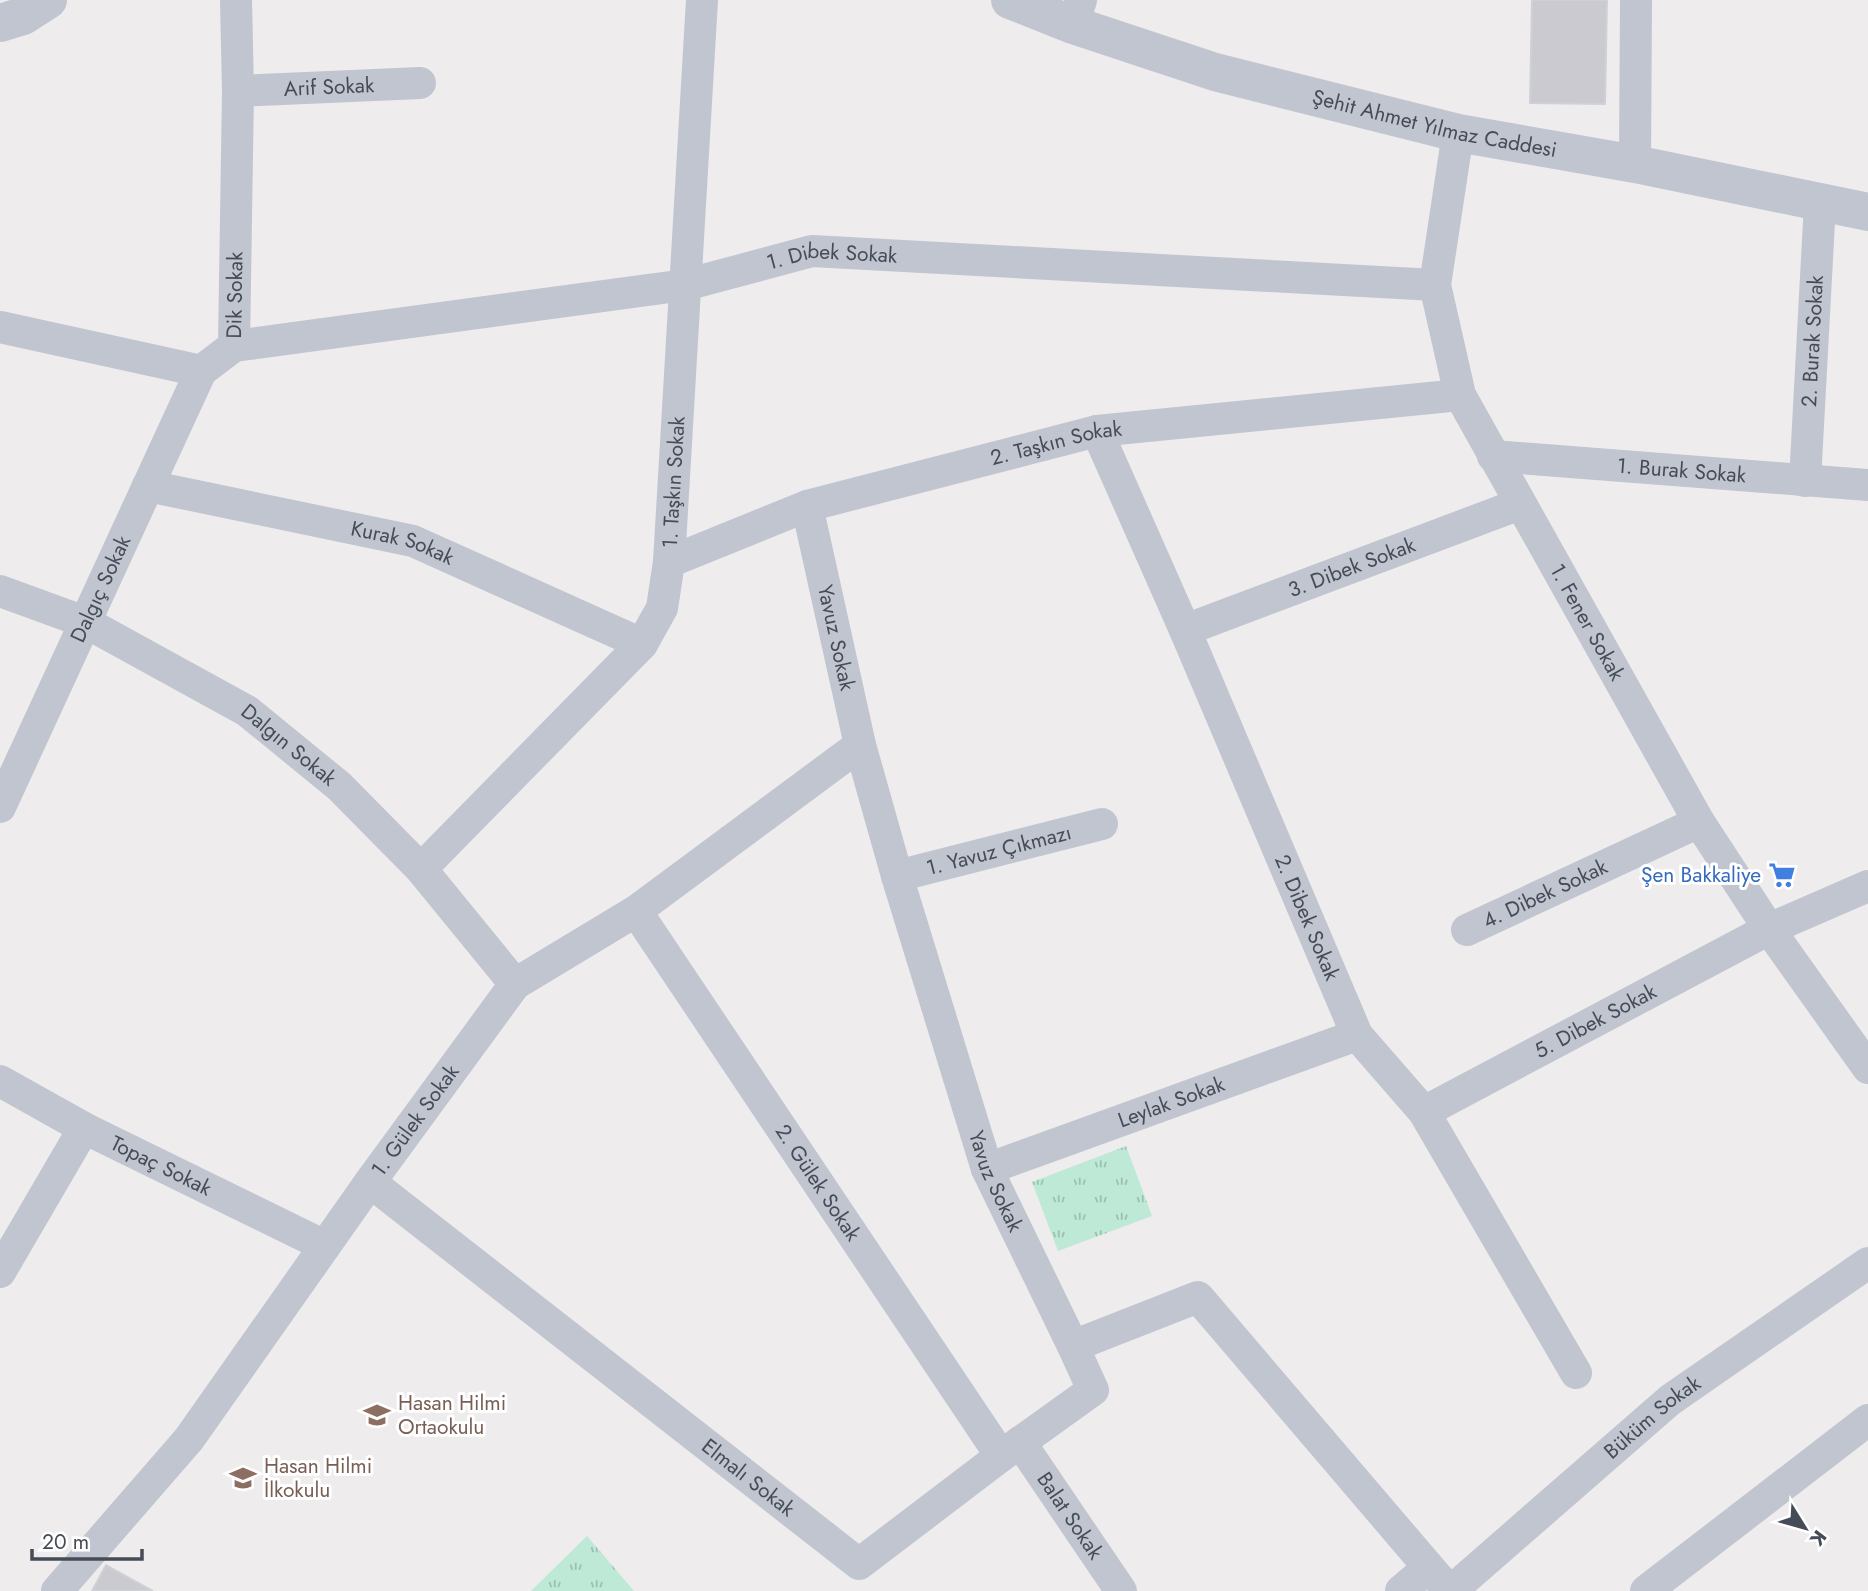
<svg xmlns="http://www.w3.org/2000/svg" width="1868" height="1591" font-family="Jost,sans-serif">
	<style>
		.grass { fill: url(#grass-tufts) }
		.building { fill: #cacad0; stroke: #d0d1d7; stroke-width: 2 }
		.lines { fill: none; stroke-linecap: round; stroke-linejoin: round }
		.minor { stroke: #c0c5d0; stroke-width: 32 }
		.tertiary { stroke: #c0c5d0; stroke-width: 38 }
		.labels { text-anchor: middle; stroke-width: 6; stroke-linejoin: round; paint-order: stroke }
		.street-label { font-size: 21px; fill: #464c57; stroke: #fff }
		.shop-label { font-size: 21px; fill: #366cbe; stroke: #fff; text-anchor: end }
		.education-label { font-size: 21px; fill: #785e54; stroke: #fff; text-anchor: start }
	</style>
	<defs>
		<pattern id="grass-tufts" width="24" height="20" patternUnits="userSpaceOnUse" patternTransform="scale(1.75)"><rect width="24" height="20" fill="#bde9d6"/><path d="M3 7l-1-3M5 7V3M7 7l1-3M15 17l-1-3M17 17v-4M19 17l1-3" fill="none" stroke="#9bbfb0"/></pattern>
	</defs>
	<rect width="100%" height="100%" fill="#eeecec"/>
	<!-- grass -->
	<g class="grass">
		<polygon points="1126,1146 1152,1216 1058,1251 1032,1182"/>
		<polygon points="587,1536 634,1591 531,1591"/>
	</g>
	<!-- building -->
	<g class="building">
		<polygon points="1532,0 1607,0 1605,104 1530,103"/>
		<polygon points="106,1565 153,1591 92,1591"/>
	</g>
	<g class="lines">
		<!-- minor -->
		<g class="minor">
			<polyline points="1073,25 1081,0"/>
			<path id="s1" d="M238,91L420,83"/>
			<path id="s2" d="M1458,133L1435,285L1460,395L1699,822L1769,929L1868,1068"/>
			<polyline points="1635,164 1636,0"/>
			<path id="s3" d="M0,327L201,371L234,346L238,91L236,0"/>
			<path id="s4" d="M234,346L685,285L812,251L1435,285"/>
			<path id="s5" d="M1097,431L1185,630L1357,1035L1424,1112L1576,1373"/>
			<path id="s6" d="M1493,456L1868,485"/>
			<path id="s7" d="M1805,481L1820,203"/>
			<path id="s8" d="M148,486L413,541L642,644"/>
			<path id="s9" d="M807,506L860,745L897,876L987,1169L1073,1346L1198,1297L1449,1591"/>
			<path id="s10" d="M669,562L807,506L1097,431L1460,395"/>
			<path id="s11" d="M0,591L85,622L247,711L339,786L421,869L515,984"/>
			<path id="s12" d="M1185,630L1520,504"/>
			<path id="s13" d="M0,807L201,371"/>
			<path id="s14" d="M421,869L642,644L662,608L669,562L702,0"/>
			<path id="s15" d="M897,876L1102,824"/>
			<path id="s16" d="M636,911L1001,1456"/>
			<path id="s17" d="M1467,930L1699,822"/>
			<path id="s18" d="M0,1081L84,1128L325,1246"/>
			<path id="s19" d="M1424,1112L1769,929L1868,886"/>
			<path id="s20" d="M987,1169L1357,1035"/>
			<path id="s21" d="M370,1182L859,1564L1001,1456L1093,1390L1073,1346"/>
			<polyline points="0,1272 84,1128"/>
			<path id="s22" d="M1020,1442L1121,1591"/>
			<path id="s23" d="M57,1591L189,1439L370,1182L515,984L636,911L860,745"/>
			<polyline points="1401,1591 1428,1568"/>
			<path id="s24" d="M1451,1591L1670,1400L1868,1263"/>
			<polyline points="1646,1591 1868,1420"/>
		</g>
		<!-- tertiary -->
		<g class="tertiary">
			<path id="s25" d="M1010,0L1073,25L1215,72L1458,133L1635,164L1868,212"/>
			<polyline points="0,23 23,16 48,0"/>
		</g>
	</g>
	<!-- icons -->
	<defs>
		<g id="supermarket-bare" transform="scale(2.1)"><path d="M-6-5.5h2.5l.6 2H6L4.5 2H-2.5L-4.4-4H-6ZM-1.5 3.2a1.3 1.3 0 1 0 .1 0ZM3 3.2a1.3 1.3 0 1 0 .1 0Z" fill="#3f7fe0" stroke="#fff" stroke-width="2.5" paint-order="stroke"/></g>
		<g id="school-bare" transform="scale(2.1)"><path d="M0-5L7-2L0 1L-7-2ZM-4 1L0 2.5L4 1V4Q0 6-4 4Z" fill="#8d6e63" stroke="#fff" stroke-width="2.5" paint-order="stroke"/></g>
	</defs>
	<g fill-rule="evenodd">
		<use href="#supermarket-bare" x="1782" y="875"/>
		<use href="#school-bare" x="377" y="1415"/>
		<use href="#school-bare" x="243" y="1478"/>
	</g>
	<g class="labels">
		<!-- street labels -->
		<g class="street-label">
			<text dy="7" stroke="none"><textPath href="#s1" startOffset="91">Arif Sokak</textPath></text>
			<text dy="7" stroke="none"><textPath href="#s25" startOffset="443">Şehit Ahmet Yılmaz Caddesi</textPath></text>
			<text dy="7" stroke="none"><textPath href="#s4" startOffset="606">1. Dibek Sokak</textPath></text>
			<text dy="7" stroke="none"><textPath href="#s3" startOffset="298">Dik Sokak</textPath></text>
			<text dy="7" stroke="none"><textPath href="#s7" startOffset="140">2. Burak Sokak</textPath></text>
			<text dy="7" stroke="none"><textPath href="#s10" startOffset="406">2. Taşkın Sokak</textPath></text>
			<text dy="7" stroke="none"><textPath href="#s6" startOffset="189">1. Burak Sokak</textPath></text>
			<text dy="7" stroke="none"><textPath href="#s14" startOffset="483">1. Taşkın Sokak</textPath></text>
			<text dy="7" stroke="none"><textPath href="#s8" startOffset="261">Kurak Sokak</textPath></text>
			<text dy="7" stroke="none"><textPath href="#s12" startOffset="178">3. Dibek Sokak</textPath></text>
			<text dy="7" stroke="none"><textPath href="#s13" startOffset="240">Dalgıç Sokak</textPath></text>
			<text dy="7" stroke="none"><textPath href="#s2" startOffset="527">1. Fener Sokak</textPath></text>
			<text dy="7" stroke="none"><textPath href="#s9" startOffset="135">Yavuz Sokak</textPath></text>
			<text dy="7" stroke="none"><textPath href="#s11" startOffset="329">Dalgın Sokak</textPath></text>
			<text dy="7" stroke="none"><textPath href="#s15" startOffset="105">1. Yavuz Çıkmazı</textPath></text>
			<text dy="7" stroke="none"><textPath href="#s17" startOffset="86">4. Dibek Sokak</textPath></text>
			<text dy="7" stroke="none"><textPath href="#s5" startOffset="530">2. Dibek Sokak</textPath></text>
			<text dy="7" stroke="none"><textPath href="#s19" startOffset="194">5. Dibek Sokak</textPath></text>
			<text dy="7" stroke="none"><textPath href="#s20" startOffset="196">Leylak Sokak</textPath></text>
			<text dy="7" stroke="none"><textPath href="#s23" startOffset="592">1. Gülek Sokak</textPath></text>
			<text dy="7" stroke="none"><textPath href="#s18" startOffset="182">Topaç Sokak</textPath></text>
			<text dy="7" stroke="none"><textPath href="#s9" startOffset="702">Yavuz Sokak</textPath></text>
			<text dy="7" stroke="none"><textPath href="#s16" startOffset="327">2. Gülek Sokak</textPath></text>
			<text dy="7" stroke="none"><textPath href="#s24" startOffset="266">Büküm Sokak</textPath></text>
			<text dy="7" stroke="none"><textPath href="#s21" startOffset="480">Elmalı Sokak</textPath></text>
			<text dy="7" stroke="none"><textPath href="#s22" startOffset="89">Balat Sokak</textPath></text>
		</g>
		<!-- shop labels -->
		<g class="shop-label">
			<text x="1761" y="882">Şen Bakkaliye</text>
		</g>
		<!-- education labels -->
		<g class="education-label">
			<text x="398" y="1410">Hasan Hilmi<tspan x="398" dy="24">Ortaokulu</tspan></text>
			<text x="264" y="1473">Hasan Hilmi<tspan x="264" dy="24">İlkokulu</tspan></text>
		</g>
	</g>
	<!-- north arrow -->
	<g transform="translate(1805 1528) rotate(127)" stroke="#ffffff" stroke-width="5" paint-order="stroke">
	<path d="M0-5L12 26L0 18L-12 26Z" fill="#464c57"/>
	<text y="-10" font-size="19" font-weight="bold" text-anchor="middle" fill="#464c57">K</text>
	</g>
	<!-- scale -->
	<path d="M32 1549v10h110v-10" fill="none" stroke="#464c57" stroke-width="3.5"/>
	<text x="42" y="1549" font-size="21" fill="#464c57" stroke="#ffffff" stroke-width="5" paint-order="stroke">20 m</text>
</svg>
